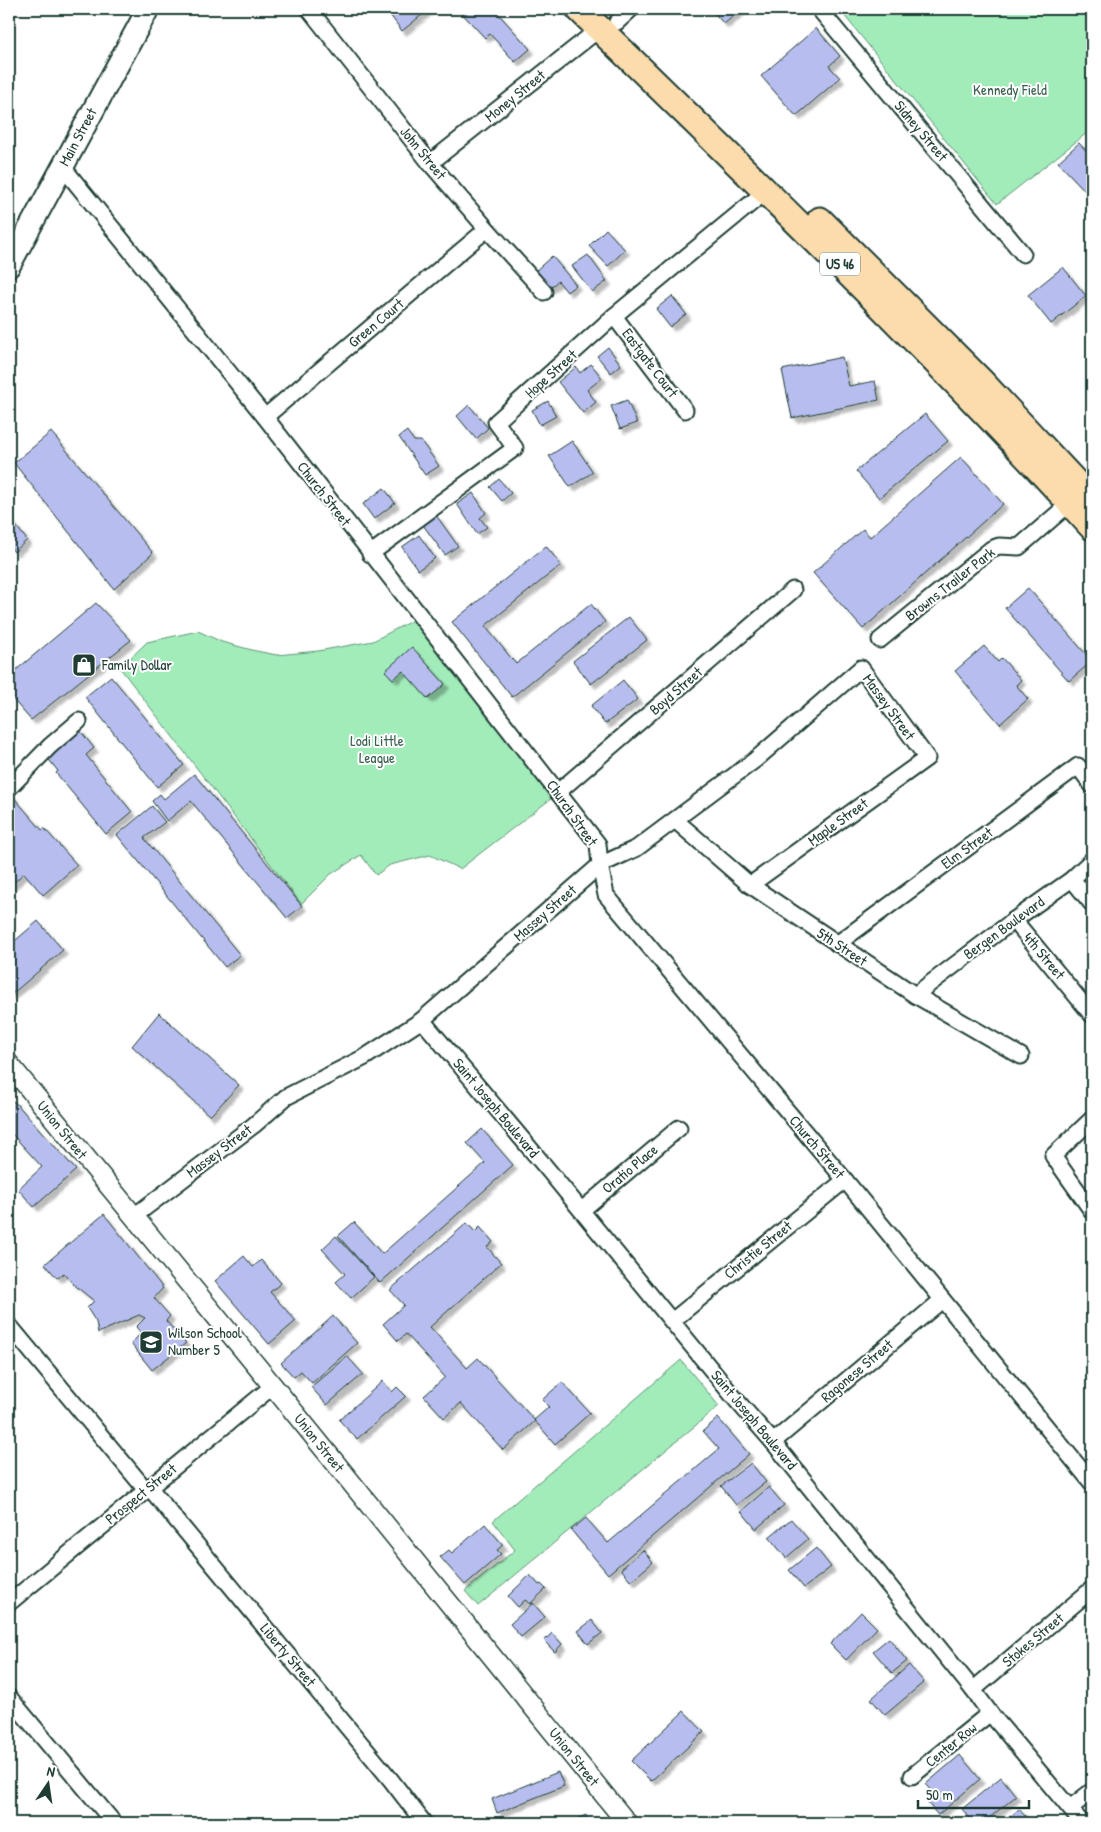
<svg xmlns="http://www.w3.org/2000/svg" width="1101" height="1832" font-family="'Patrick Hand',sans-serif">
	<style>
		.green { fill: #a2ecba; stroke: #609477 }
		.building { fill: #b7beef; stroke: #1f3d34; filter: url(#shadow) }
		.lines { fill: none; stroke-linecap: round; stroke-linejoin: round }
		.minor-casing { stroke: #1f3d34; stroke-width: 19 }
		.tertiary-casing { stroke: #1f3d34; stroke-width: 22 }
		.secondary-casing { stroke: #1f3d34; stroke-width: 25 }
		.trunk-casing { stroke: #1f3d34; stroke-width: 29 }
		.minor { stroke: #fff; stroke-width: 15 }
		.tertiary { stroke: #fff; stroke-width: 19 }
		.secondary { stroke: #fff; stroke-width: 21 }
		.trunk { stroke: #fcdcac; stroke-width: 25 }
		.labels { text-anchor: middle; stroke-width: 4; stroke-linejoin: round; paint-order: stroke }
		.shield { fill: #fff; stroke: #627771; stroke-width: 1 }
		.shield-label { font-size: 14px; font-weight: bold; fill: #1f3d34 }
		.park-label { font-size: 15px; fill: #39604f; stroke: #fff }
		.street-label { font-size: 15px; fill: #1f3d34; stroke: #fff }
		.poi-label { font-size: 15px; fill: #1f3d34; stroke: #fff; text-anchor: start }
	</style>
	<defs>
		<filter id="shadow"><feDropShadow dx="4.5" dy="4.5" stdDeviation="1" flood-color="#0004"/></filter>
	</defs>
	<rect width="100%" height="100%" fill="#fff"/>
	<filter id="ink" filterUnits="userSpaceOnUse"><feTurbulence type="fractalNoise" baseFrequency=".02" numOctaves="2"/><feDisplacementMap in="SourceGraphic" scale="10" xChannelSelector="R" yChannelSelector="G"/><feConvolveMatrix kernelMatrix="1 2 1 2 8 2 1 2 1" color-interpolation-filters="sRGB"/></filter>
	<g filter="url(#ink)">
		<!-- green -->
		<g class="green">
			<polygon points="839,9 1092,9 1092,129 997,204"/>
			<polygon points="413,620 552,798 460,869 430,855 390,865 376,875 361,855 331,874 301,904 120,668 147,642 198,631 222,642 256,651 277,655 318,651 373,641"/>
			<polygon points="681,1360 719,1406 478,1606 465,1591 515,1550 493,1521"/>
		</g>
		<!-- building -->
		<g class="building">
			<polygon points="387,9 429,9 402,31 390,15 391,14"/>
			<polygon points="458,9 494,9 530,49 515,62 490,34 485,38"/>
			<polygon points="711,9 742,9 724,24"/>
			<polygon points="816,28 840,56 829,66 840,78 796,116 761,76"/>
			<polygon points="1079,143 1092,157 1092,198 1058,162"/>
			<polygon points="606,229 625,250 608,266 589,246"/>
			<polygon points="588,255 607,281 592,292 572,266"/>
			<polygon points="552,256 576,285 567,292 558,281 548,289 534,272"/>
			<polygon points="1063,267 1086,296 1051,324 1028,295"/>
			<polygon points="672,296 686,314 670,327 656,309"/>
			<polygon points="608,347 621,365 611,373 597,356"/>
			<polygon points="842,357 849,386 875,381 879,400 792,418 782,370"/>
			<polygon points="591,364 602,378 587,390 596,402 583,413 558,382 576,367 580,373"/>
			<polygon points="627,400 637,423 620,429 611,406"/>
			<polygon points="548,401 556,416 540,425 532,410"/>
			<polygon points="469,405 488,428 476,439 457,416"/>
			<polygon points="925,414 948,441 879,498 856,471"/>
			<polygon points="407,431 414,441 421,441 439,466 425,475 399,437"/>
			<polygon points="51,432 153,553 114,589 14,463"/>
			<polygon points="572,441 593,472 570,487 549,456"/>
			<polygon points="961,457 1003,504 863,629 813,573 863,529 870,537"/>
			<polygon points="499,479 511,493 502,501 490,487"/>
			<polygon points="384,488 395,503 374,519 363,504"/>
			<polygon points="473,493 486,513 480,518 487,527 477,534 457,504"/>
			<polygon points="436,515 458,546 445,555 423,525"/>
			<polygon points="9,517 27,540 14,552 9,545"/>
			<polygon points="419,535 435,558 418,570 402,547"/>
			<polygon points="546,546 561,565 485,626 516,664 591,604 605,622 512,697 452,622"/>
			<polygon points="1028,588 1092,661 1069,681 1005,608"/>
			<polygon points="96,603 131,640 31,720 9,695 9,676"/>
			<polygon points="629,617 647,640 591,684 573,661"/>
			<polygon points="984,646 998,662 1002,658 1021,680 1016,685 1028,699 1000,724 955,671"/>
			<polygon points="412,647 445,684 428,699 403,671 393,679 385,671"/>
			<polygon points="111,676 184,765 157,787 85,697"/>
			<polygon points="623,680 638,699 605,724 591,706"/>
			<polygon points="79,729 94,748 86,755 132,812 106,834 56,773 58,771 46,756"/>
			<polygon points="194,774 302,906 287,918 191,801 167,821 152,801 160,794 164,799"/>
			<polygon points="10,793 42,830 44,828 77,865 43,895 24,873 9,887"/>
			<polygon points="152,806 165,822 144,838 240,955 225,967 117,835"/>
			<polygon points="38,921 63,950 11,995 9,992 9,946"/>
			<polygon points="159,1013 239,1085 210,1116 132,1046"/>
			<polygon points="14,1101 76,1170 34,1207 18,1189 42,1167 12,1134 9,1136 9,1105"/>
			<polygon points="482,1129 513,1165 380,1283 338,1236 354,1222 382,1254 485,1163 467,1143"/>
			<polygon points="104,1214 163,1288 154,1298 170,1316 166,1321 186,1343 152,1370 131,1344 141,1333 136,1327 145,1318 139,1315 98,1333 96,1322 87,1308 94,1301 73,1284 64,1273 57,1278 45,1264"/>
			<polygon points="467,1223 475,1232 480,1227 493,1242 487,1247 501,1263 430,1327 467,1368 478,1358 535,1421 503,1450 461,1403 444,1418 424,1396 445,1377 406,1334 398,1341 383,1324 404,1305 390,1290"/>
			<polygon points="336,1236 374,1277 351,1298 336,1282 345,1274 322,1249"/>
			<polygon points="244,1256 253,1267 261,1260 281,1283 270,1292 296,1321 269,1344 215,1281"/>
			<polygon points="333,1316 357,1343 312,1383 301,1371 294,1377 281,1363"/>
			<polygon points="347,1356 363,1374 327,1405 311,1387"/>
			<polygon points="383,1381 392,1392 397,1387 406,1396 357,1439 339,1420"/>
			<polygon points="562,1382 590,1413 555,1444 534,1420 549,1407 542,1400"/>
			<polygon points="718,1418 749,1454 608,1574 571,1530 586,1518 608,1543 719,1449 703,1431"/>
			<polygon points="751,1463 766,1482 736,1505 721,1486"/>
			<polygon points="769,1487 784,1505 756,1529 741,1511"/>
			<polygon points="791,1519 808,1539 786,1558 769,1537"/>
			<polygon points="485,1524 503,1545 497,1550 501,1554 465,1585 440,1557 449,1550 452,1553"/>
			<polygon points="816,1548 831,1567 804,1588 789,1570"/>
			<polygon points="643,1550 653,1562 631,1581 621,1569"/>
			<polygon points="530,1575 539,1585 541,1584 546,1589 530,1604 525,1600 518,1607 508,1596"/>
			<polygon points="533,1603 545,1617 521,1637 510,1624"/>
			<polygon points="861,1612 877,1628 846,1660 830,1644"/>
			<polygon points="592,1620 602,1633 588,1644 578,1631"/>
			<polygon points="552,1633 562,1644 555,1652 544,1641"/>
			<polygon points="889,1638 907,1661 892,1673 873,1651"/>
			<polygon points="909,1665 924,1682 885,1715 871,1699"/>
			<polygon points="684,1711 704,1732 651,1781 631,1761"/>
			<polygon points="960,1755 980,1779 938,1815 925,1800 934,1793 926,1784"/>
			<polygon points="558,1772 564,1786 497,1813 492,1799"/>
			<polygon points="1001,1777 1016,1796 983,1823 974,1823 962,1809"/>
			<polygon points="1019,1809 1031,1823 1003,1823"/>
			<polygon points="586,1815 589,1823 567,1823"/>
			<polygon points="487,1816 491,1823 472,1823"/>
		</g>
		<g class="lines">
			<!-- minor casing -->
			<g class="minor-casing">
				<g id="minor">
					<polyline points="309,9 430,163 487,229 544,292"/>
					<polyline points="819,9 1023,254"/>
					<polyline points="617,22 631,9"/>
					<polyline points="430,163 599,29"/>
					<polyline points="62,166 265,417 598,844 600,865 606,895 845,1180 1092,1483"/>
					<polyline points="614,316 685,410"/>
					<polyline points="265,417 487,229"/>
					<polyline points="370,554 515,448 496,422 614,316 766,191"/>
					<polyline points="880,640 991,549 999,546 1019,547 1070,503"/>
					<polyline points="9,788 50,746 79,721"/>
					<polyline points="558,792 793,590"/>
					<polyline points="675,820 750,885 915,995 1021,1056"/>
					<polyline points="1072,879 1092,904"/>
					<polyline points="1014,920 1092,1015"/>
					<polyline points="837,944 1078,766 1092,785"/>
					<polyline points="915,995 1014,920 1072,879 1092,860"/>
					<polyline points="422,1020 549,1171 737,1401 773,1442 973,1690 990,1713 1082,1823"/>
					<polyline points="1092,1119 1053,1156 1092,1211"/>
					<polyline points="582,1210 679,1128"/>
					<polyline points="133,1217 254,1125 286,1097 365,1057 422,1020 600,865 637,848 755,760 861,668 927,758 750,885"/>
					<polyline points="672,1321 845,1180"/>
					<polyline points="9,1325 146,1490"/>
					<polyline points="773,1442 942,1300"/>
					<polyline points="149,1487 391,1780 424,1823"/>
					<polyline points="9,1603 273,1386"/>
					<polyline points="973,1690 1092,1589"/>
					<polyline points="9,1697 114,1823"/>
					<polyline points="912,1776 990,1713"/>
					<polyline points="1070,1808 1092,1791"/>
				</g>
			</g>
			<!-- tertiary casing -->
			<g class="tertiary-casing">
				<polyline id="tertiary" points="9,1064 273,1386 627,1823"/>
			</g>
			<!-- secondary casing -->
			<g class="secondary-casing">
				<polyline id="secondary" points="9,266 148,9"/>
			</g>
			<!-- trunk casing -->
			<g class="trunk-casing">
				<g id="trunk">
					<path d="M579,9C753,178 928,348 1092,527"/>
					<polyline points="820,220 980,380 1092,500"/>
				</g>
			</g>
			<!-- minor -->
			<use href="#minor" class="minor"/>
			<!-- tertiary -->
			<use href="#tertiary" class="tertiary"/>
			<!-- secondary -->
			<use href="#secondary" class="secondary"/>
			<!-- trunk -->
			<use href="#trunk" class="trunk"/>
		</g>
	</g>
	<!-- icons -->
	<defs>
		<g id="shop-square" transform="scale(1.25)"><rect x="-9" y="-9" width="18" height="18" rx="4" fill="#1f3d34" stroke="#fff"/><path d="M-5-2.5h2.3a2.7 3.5 0 0 1 5.4 0H5L5.5 6h-11ZM-1.5-2.5h3a1.5 2.3 0 0 0-3 0Z" fill="#fff"/></g>
		<g id="school-square" transform="scale(1.25)"><rect x="-9" y="-9" width="18" height="18" rx="4" fill="#1f3d34" stroke="#fff"/><path d="M0-5L7-2L0 1L-7-2ZM-4 1L0 2.5L4 1V4Q0 6-4 4Z" fill="#fff"/></g>
	</defs>
	<g fill-rule="evenodd">
		<use href="#shop-square" x="84" y="665"/>
		<use href="#school-square" x="151" y="1342"/>
	</g>
	<g class="labels">
		<!-- shield labels -->
		<rect class="shield" x="820" y="252.5" width="40" height="23" rx="4"/>
		<g class="shield-label">
			<text x="840" y="269">US 46</text>
		</g>
		<!-- park labels -->
		<g class="park-label">
			<text x="1010" y="95">Kennedy Field</text>
			<text x="377" y="746">Lodi Little<tspan x="377" dy="17">League</tspan></text>
		</g>
		<!-- street labels -->
		<g class="street-label">
			<text transform="translate(515 96) rotate(-39)" y="5">Money Street</text>
			<text transform="translate(921 131) rotate(50)" y="5">Sidney Street</text>
			<text transform="translate(78 137) rotate(-62)" y="5">Main Street</text>
			<text transform="translate(423 153) rotate(51)" y="5">John Street</text>
			<text transform="translate(376 323) rotate(-40)" y="5">Green Court</text>
			<text transform="translate(650 363) rotate(53)" y="5">Eastgate Court</text>
			<text transform="translate(551 374) rotate(-42)" y="5">Hope Street</text>
			<text transform="translate(324 494) rotate(52)" y="5">Church Street</text>
			<text transform="translate(950 584) rotate(-38)" y="5">Browns Trailer Park</text>
			<text transform="translate(676 691) rotate(-41)" y="5">Boyd Street</text>
			<text transform="translate(889 707) rotate(54)" y="5">Massey Street</text>
			<text transform="translate(572 813) rotate(55)" y="5">Church Street</text>
			<text transform="translate(838 822) rotate(-36)" y="5">Maple Street</text>
			<text transform="translate(967 848) rotate(-36)" y="5">Elm Street</text>
			<text transform="translate(545 913) rotate(-41)" y="5">Massey Street</text>
			<text transform="translate(1004 928) rotate(-36)" y="5">Bergen Boulevard</text>
			<text transform="translate(842 947) rotate(33)" y="5">5th Street</text>
			<text transform="translate(1044 956) rotate(50)" y="5">4th Street</text>
			<text transform="translate(496 1108) rotate(50)" y="5">Saint Joseph Boulevard</text>
			<text transform="translate(62 1130) rotate(51)" y="5">Union Street</text>
			<text transform="translate(817 1147) rotate(50)" y="5">Church Street</text>
			<text transform="translate(219 1151) rotate(-37)" y="5">Massey Street</text>
			<text transform="translate(630 1169) rotate(-40)" y="5">Oratio Place</text>
			<text transform="translate(758 1250) rotate(-39)" y="5">Christie Street</text>
			<text transform="translate(857 1371) rotate(-40)" y="5">Ragonese Street</text>
			<text transform="translate(754 1420) rotate(50)" y="5">Saint Joseph Boulevard</text>
			<text transform="translate(319 1443) rotate(51)" y="5">Union Street</text>
			<text transform="translate(141 1494) rotate(-39)" y="5">Prospect Street</text>
			<text transform="translate(1033 1640) rotate(-40)" y="5">Stokes Street</text>
			<text transform="translate(288 1655) rotate(50)" y="5">Liberty Street</text>
			<text transform="translate(951 1745) rotate(-39)" y="5">Center Row</text>
			<text transform="translate(574 1757) rotate(51)" y="5">Union Street</text>
		</g>
		<!-- poi labels -->
		<g class="poi-label">
			<text x="102" y="670">Family Dollar</text>
			<text x="168" y="1338">Wilson School<tspan x="168" dy="17">Number 5</tspan></text>
		</g>
	</g>
	<!-- margin -->
	<rect width="1101" height="1832" fill="none" stroke="#fff" stroke-width="30"/>
	<rect x="15" y="15" width="1071" height="1802" fill="none" stroke="#1f3d34" stroke-width="2" filter="url(#ink)"/>
	<!-- north arrow -->
	<g transform="translate(48 1784) rotate(13)" stroke="#ffffff" stroke-width="4" paint-order="stroke">
	<path d="M0-4L9 19L0 12L-9 19Z" fill="#1f3d34"/>
	<text y="-8" font-size="14" font-weight="bold" text-anchor="middle" fill="#1f3d34">N</text>
	</g>
	<!-- scale -->
	<path d="M918 1800v8h111v-8" fill="none" stroke="#1f3d34" stroke-width="2.5"/>
	<text x="926" y="1800" font-size="15" fill="#1f3d34" stroke="#ffffff" stroke-width="4" paint-order="stroke">50 m</text>
</svg>
